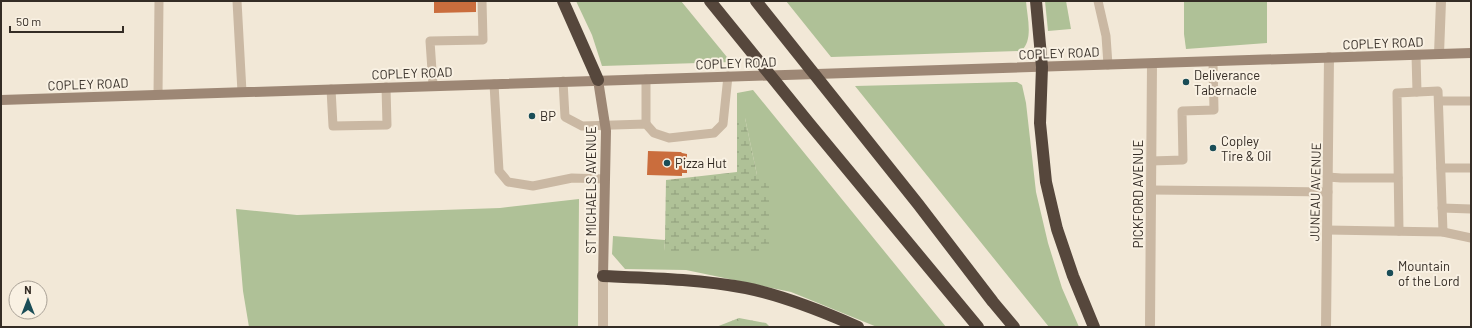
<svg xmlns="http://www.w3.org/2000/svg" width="1472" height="328" font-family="Barlow,sans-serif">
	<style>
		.green { fill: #afc197 }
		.forest { fill: url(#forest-crowns) }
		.wetland { fill: url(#wetland-marsh) }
		.building { fill: #ca6d3d }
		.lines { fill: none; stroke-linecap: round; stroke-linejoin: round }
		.lane { stroke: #cab8a3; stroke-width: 9 }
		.street { stroke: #cab8a3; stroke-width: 10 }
		.secondary { stroke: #9d8775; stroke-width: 10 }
		.highway { stroke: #56473c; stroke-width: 12 }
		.poi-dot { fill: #1a4d57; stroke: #f9f1e3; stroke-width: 1.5 }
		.labels { text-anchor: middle; stroke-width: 4; stroke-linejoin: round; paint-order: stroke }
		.street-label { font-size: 13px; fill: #342c25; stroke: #f9f1e3 }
		.poi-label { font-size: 13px; fill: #342c25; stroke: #f9f1e3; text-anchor: start }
	</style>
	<defs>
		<pattern id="forest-crowns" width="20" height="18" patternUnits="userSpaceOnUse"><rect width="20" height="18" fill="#afc197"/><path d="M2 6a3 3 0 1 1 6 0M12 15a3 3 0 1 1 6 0" fill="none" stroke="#8f9d7b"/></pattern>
		<pattern id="wetland-marsh" width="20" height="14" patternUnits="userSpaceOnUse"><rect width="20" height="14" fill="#afc197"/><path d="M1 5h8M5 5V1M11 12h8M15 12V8" fill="none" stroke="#8f9d7b"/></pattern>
	</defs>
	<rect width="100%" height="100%" fill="#f2e8d7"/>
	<!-- green -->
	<g class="green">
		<polygon points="576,1 681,1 731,62 602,66 592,35"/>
		<path d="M786,1H1026C1027,17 1034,40 1021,51L831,57Z"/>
		<polygon points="1045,1 1066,1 1071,29 1048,31"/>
		<polygon points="1184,1 1267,1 1267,43 1186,49 1184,34"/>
		<polygon points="1017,82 1022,85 1026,103 1036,192 1048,243 1062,288 1079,327 1049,327 855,86"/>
		<polygon points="753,90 946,327 877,327 791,292 686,270 625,269 612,254 613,236 665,240 664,251 757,175 745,118 737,118 737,93"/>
		<polygon points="579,199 578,327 249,327 243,291 236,209 297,215 500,208"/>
	</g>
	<!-- forest -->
	<polygon class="forest" points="739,318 766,323 770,327 716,327"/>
	<!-- wetland -->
	<polygon class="wetland" points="737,118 745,118 757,175 771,175 770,251 664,251 665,240 666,180 737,172"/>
	<!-- building -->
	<g class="building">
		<polygon points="434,1 476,1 476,12 434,13"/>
		<polygon points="648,151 681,152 682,153 687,154 687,173 682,173 682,176 647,175"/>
	</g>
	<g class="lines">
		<!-- lane -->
		<g class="lane">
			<polyline points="237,1 242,92"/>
			<polyline points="1098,1 1106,36 1108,65"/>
			<polyline points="1416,55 1417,92"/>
			<polyline points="563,81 565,117 582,126 646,124 654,133 669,138 714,133 723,124 728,76"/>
			<polyline points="494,84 499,171 508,182 533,186 572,178 605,179"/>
			<polyline points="433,85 430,41 483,40 482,1"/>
			<polyline points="331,89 333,126 387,125 386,87"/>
			<polyline points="158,95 159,1"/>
			<polyline points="1439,101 1471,101"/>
			<polyline points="646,124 646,79"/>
			<polyline points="1151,161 1183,160 1182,111 1214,110 1213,62"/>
			<polyline points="1441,168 1471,168"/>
			<polyline points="1328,177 1341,178 1398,178"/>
			<polyline points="1151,190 1328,192"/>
			<polyline points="1442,208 1471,209"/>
			<polyline points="1327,230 1443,232 1471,238"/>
			<polyline points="1399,231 1397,93 1438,91 1443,232"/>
		</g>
		<!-- street -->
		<g class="street">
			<polyline points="1439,54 1441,1"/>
			<polyline points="1150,325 1152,64"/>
			<polyline points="603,327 603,276"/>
			<polyline points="1326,327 1329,57"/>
		</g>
		<!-- secondary -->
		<g class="secondary">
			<polyline points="598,80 606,131 603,276"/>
			<polyline points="1,100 1471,53"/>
		</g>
		<!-- highway -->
		<g class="highway">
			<polyline points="563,1 598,80"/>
			<polyline points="710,1 809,123 978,327"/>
			<polyline points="756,1 918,204 993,302 1014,327"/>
			<polyline points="1036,1 1042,67 1040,123 1046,182 1057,229 1073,276 1094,327"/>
			<path d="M603,276C651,278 699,279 746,288C785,296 822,311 858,327"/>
		</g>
	</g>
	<!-- markers -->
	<g class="poi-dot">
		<circle cx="1186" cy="82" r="4"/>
		<circle cx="532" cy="116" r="4"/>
		<circle cx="1213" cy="148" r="4"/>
		<circle cx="667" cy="163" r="4"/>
		<circle cx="1390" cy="273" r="4"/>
	</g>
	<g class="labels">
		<!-- street labels -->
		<g class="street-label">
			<text transform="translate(1383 43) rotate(-2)" y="5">COPLEY ROAD</text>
			<text transform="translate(1059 53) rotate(-2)" y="5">COPLEY ROAD</text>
			<text transform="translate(736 63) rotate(-2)" y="5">COPLEY ROAD</text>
			<text transform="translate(412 73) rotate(-2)" y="5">COPLEY ROAD</text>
			<text transform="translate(88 84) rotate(-2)" y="5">COPLEY ROAD</text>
			<text transform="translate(591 190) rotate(-90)" y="5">ST MICHAELS AVENUE</text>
			<text transform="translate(1315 192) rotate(-89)" y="5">JUNEAU AVENUE</text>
			<text transform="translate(1138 194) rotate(-90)" y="5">PICKFORD AVENUE</text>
		</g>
		<!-- poi labels -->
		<g class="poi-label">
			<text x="1194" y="80">Deliverance<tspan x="1194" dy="15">Tabernacle</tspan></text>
			<text x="540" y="121">BP</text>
			<text x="1221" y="146">Copley<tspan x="1221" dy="15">Tire &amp; Oil</tspan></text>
			<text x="675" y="168">Pizza Hut</text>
			<text x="1398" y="271">Mountain<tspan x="1398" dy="15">of the Lord</tspan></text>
		</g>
	</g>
	<!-- border -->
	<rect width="1472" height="328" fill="none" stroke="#342c25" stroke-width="4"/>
	<!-- north arrow -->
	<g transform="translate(28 300)"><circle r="19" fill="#f9f1e3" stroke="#aaa297"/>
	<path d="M0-3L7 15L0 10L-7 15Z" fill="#1a4d57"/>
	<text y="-6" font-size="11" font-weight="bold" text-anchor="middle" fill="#342c25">N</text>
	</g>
	<!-- scale -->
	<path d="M10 26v6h113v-6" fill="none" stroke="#342c25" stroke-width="2"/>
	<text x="16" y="26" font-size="12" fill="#342c25" stroke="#f9f1e3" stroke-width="3" paint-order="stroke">50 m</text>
</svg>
